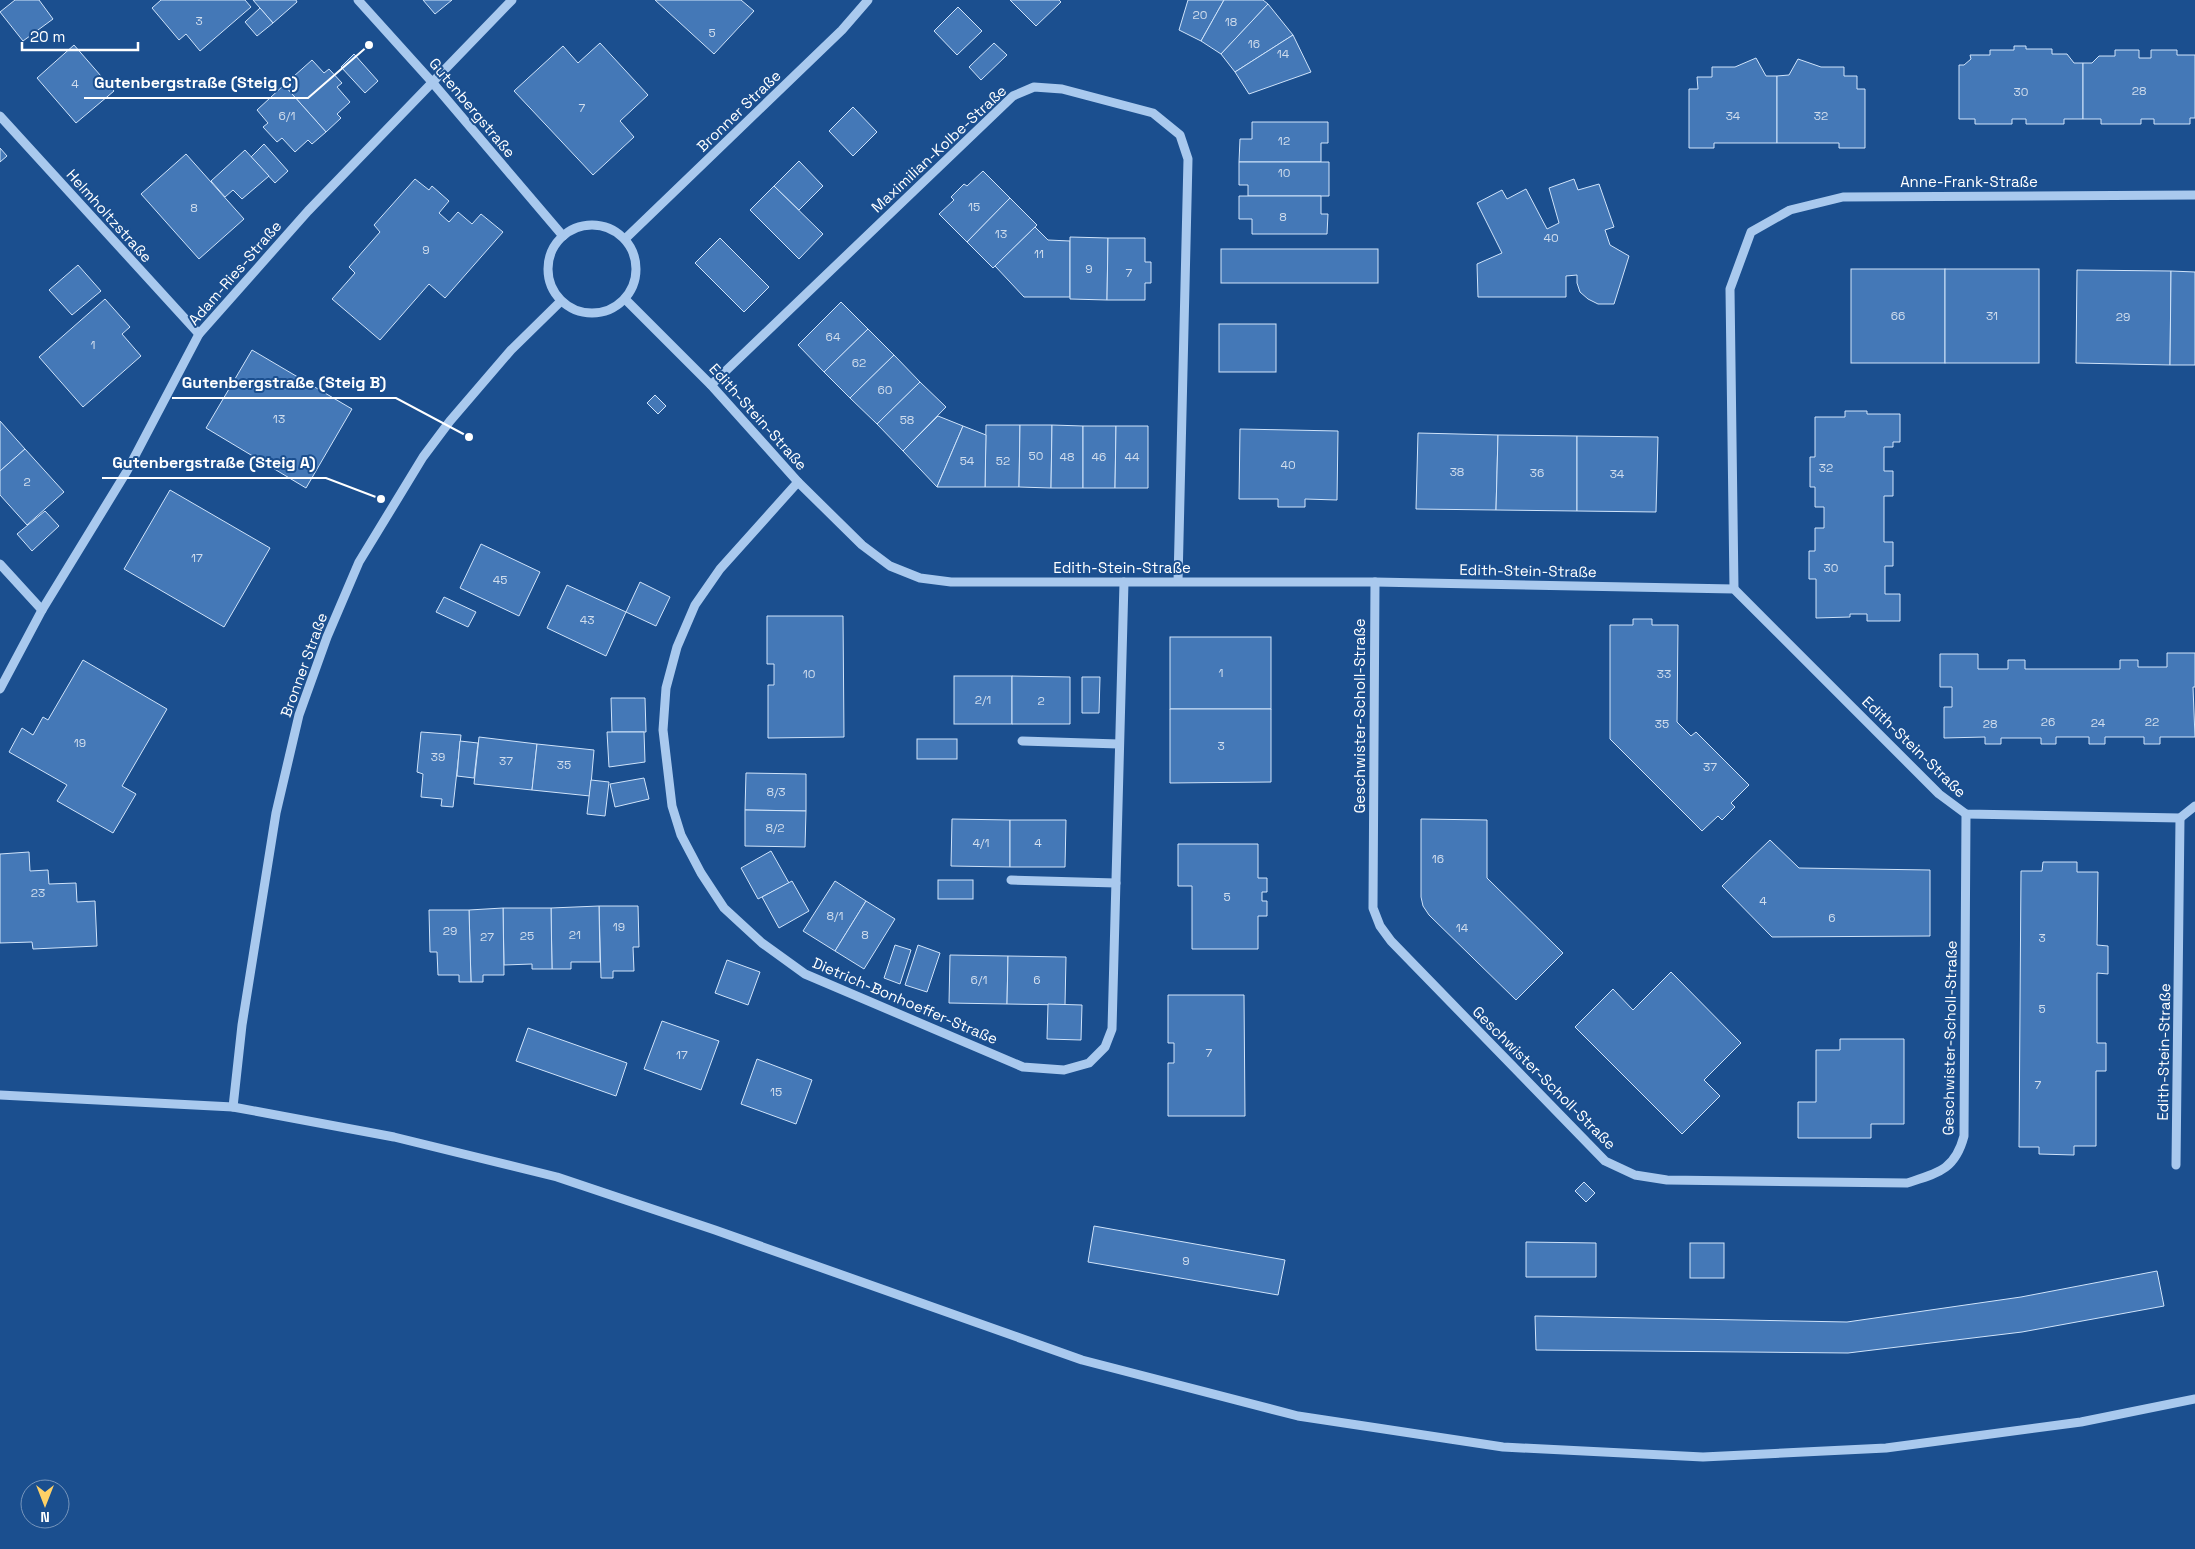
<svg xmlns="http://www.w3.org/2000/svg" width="2195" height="1549" font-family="'Space Grotesk',sans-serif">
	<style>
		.building { fill: #4478b7; stroke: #cfe3fa }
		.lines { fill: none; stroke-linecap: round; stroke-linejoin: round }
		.minor { stroke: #a9c9ee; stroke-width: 9 }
		.labels { text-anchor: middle; stroke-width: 4; stroke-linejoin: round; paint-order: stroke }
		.number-label { font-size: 12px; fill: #d0dded }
		.street-label { font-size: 15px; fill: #fff; stroke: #1b4f8f }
		.leader { fill: none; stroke: #fff; stroke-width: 2 }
		.callout-dot { fill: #fff; stroke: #1b4f8f; stroke-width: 2 }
		.callout-label { font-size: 16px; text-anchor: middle; font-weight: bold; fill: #fff; stroke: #1b4f8f; stroke-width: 4; stroke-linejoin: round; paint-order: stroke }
	</style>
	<rect width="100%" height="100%" fill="#1b4f8f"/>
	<!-- building -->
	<g class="building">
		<polygon points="15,0 39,0 53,19 23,41 0,12"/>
		<polygon points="161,0 245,0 251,7 200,51 186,34 179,40 152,8"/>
		<polygon points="253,0 296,0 297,2 273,23"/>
		<polygon points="423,0 452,0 435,14"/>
		<polygon points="655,0 741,0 754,11 714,54"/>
		<polygon points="1010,0 1059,0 1061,2 1036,26"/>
		<polygon points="1188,0 1224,0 1201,41 1179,30"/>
		<polygon points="1224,0 1263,0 1268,4 1221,54 1201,41"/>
		<polygon points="1268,4 1293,35 1235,72 1221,54"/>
		<polygon points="958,7 982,31 957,55 934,31"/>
		<polygon points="260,8 273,23 257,36 245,22"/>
		<polygon points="1293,35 1311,72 1249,94 1235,72"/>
		<polygon points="600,43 648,95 620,121 634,137 593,175 514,91 563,46 578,63"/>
		<polygon points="994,43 1007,55 981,80 969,67"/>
		<polygon points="74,45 114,91 76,123 37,78"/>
		<polygon points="2014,46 2026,46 2026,49 2052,49 2052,54 2067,54 2074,63 2083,63 2083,119 2064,119 2064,124 2026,124 2026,119 2012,119 2012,124 1975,124 1975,119 1959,119 1959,65 1964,65 1971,59 1970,55 1990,55 1990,50 2014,50"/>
		<polygon points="2115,50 2139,50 2139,58 2151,58 2151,50 2177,50 2177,55 2195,55 2195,118 2190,118 2190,124 2154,124 2154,119 2141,119 2141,124 2101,124 2101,119 2083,119 2083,63 2092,63 2099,56 2115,56"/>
		<polygon points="354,54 378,81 365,93 341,67"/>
		<polygon points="1756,58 1766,76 1777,76 1777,143 1714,143 1714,148 1689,148 1689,89 1698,89 1697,77 1712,77 1712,67 1735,67"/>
		<polygon points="1798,59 1821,67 1844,67 1844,76 1857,76 1857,89 1865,89 1865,148 1839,148 1839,143 1777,143 1777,76 1789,75"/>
		<polygon points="312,60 324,73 329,69 342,83 337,87 350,102 337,114 341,118 326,132 284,85"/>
		<polygon points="284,85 326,132 312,144 308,140 295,152 282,138 277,142 263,127 268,123 257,110"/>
		<polygon points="853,107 877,132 853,156 829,131"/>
		<polygon points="1252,122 1328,122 1328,143 1321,143 1321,162 1239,162 1240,139 1252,139"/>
		<polygon points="264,144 288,171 275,183 251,157"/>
		<polygon points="0,148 7,156 0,162"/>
		<polygon points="245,150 269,176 242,199 233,190 225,197 211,181"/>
		<polygon points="186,154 244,219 199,259 141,194"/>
		<polygon points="799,161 823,186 799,210 774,186"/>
		<polygon points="1239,162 1329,162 1329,196 1248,196 1248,185 1239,185"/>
		<polygon points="983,171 1010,198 967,242 939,214 954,200 951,197 964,184 967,186"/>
		<polygon points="415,179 429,190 432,186 449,201 439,213 449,222 458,212 472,224 481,214 503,232 445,298 429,284 380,340 332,299 355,273 349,267 380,232 374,225"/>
		<polygon points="1574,179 1578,190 1599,184 1614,227 1605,230 1610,245 1629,256 1614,304 1598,304 1588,299 1580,292 1577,283 1577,275 1566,276 1566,297 1478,297 1477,264 1502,253 1477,203 1502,190 1507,199 1526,189 1547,229 1559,223 1549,188"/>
		<polygon points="774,186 823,234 799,259 750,210"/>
		<polygon points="1239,196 1321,196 1321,214 1328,214 1327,234 1252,234 1252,219 1239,219"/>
		<polygon points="1010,198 1037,225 993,268 967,242"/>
		<polygon points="1035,227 1048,240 1070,241 1070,297 1024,297 995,266"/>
		<polygon points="1070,237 1108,238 1107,300 1070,299"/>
		<polygon points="720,238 769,287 744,312 695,263"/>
		<polygon points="1108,238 1145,238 1145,262 1151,262 1151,283 1145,283 1145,300 1107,300"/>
		<rect x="1221" y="249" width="157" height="34"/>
		<polygon points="78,265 101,291 72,315 49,290"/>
		<rect x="1851" y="269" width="94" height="94"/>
		<rect x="1945" y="269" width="94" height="94"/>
		<polygon points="2077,270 2171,271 2170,365 2076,363"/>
		<polygon points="2171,271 2195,272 2195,365 2170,365"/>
		<polygon points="105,299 130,327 122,334 141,356 83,407 39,357"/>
		<polygon points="841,302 868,329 824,372 798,345"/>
		<rect x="1219" y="324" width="57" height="48"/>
		<polygon points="868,329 894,355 850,398 824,372"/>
		<polygon points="252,350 352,409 306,488 206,428"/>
		<polygon points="894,355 920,382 877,424 850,398"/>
		<polygon points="920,382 946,407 903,451 877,424"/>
		<polygon points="655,395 666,406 658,414 647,403"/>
		<polygon points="1845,411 1867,411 1867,414 1900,414 1900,442 1893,442 1893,447 1884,447 1884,471 1893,471 1893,496 1884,496 1884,542 1893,542 1893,566 1885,566 1885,594 1900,594 1900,621 1867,621 1867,614 1850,614 1850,617 1816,618 1816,579 1809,579 1809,551 1815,551 1815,528 1824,528 1824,507 1815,507 1815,487 1810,487 1810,457 1815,457 1815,417 1845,417"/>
		<polygon points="938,416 963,426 937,487 903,451"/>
		<polygon points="0,421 25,449 0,471"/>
		<polygon points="986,425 1020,425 1019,487 985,487"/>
		<polygon points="1020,425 1052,425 1051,488 1019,487"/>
		<polygon points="1052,425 1083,426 1083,488 1051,488"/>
		<polygon points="963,426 986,435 985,487 937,487"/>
		<polygon points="1083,426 1116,426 1115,488 1083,488"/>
		<polygon points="1116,426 1148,426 1148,488 1115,488"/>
		<polygon points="1240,429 1338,431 1337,500 1305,499 1305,507 1278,507 1278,499 1239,499"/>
		<polygon points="1418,433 1498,435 1496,510 1416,509"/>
		<polygon points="1498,435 1577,436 1577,511 1496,510"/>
		<polygon points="1577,436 1658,437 1656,512 1577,511"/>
		<polygon points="25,449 64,492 27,525 0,495 0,471"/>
		<polygon points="170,490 270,548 224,627 124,569"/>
		<polygon points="45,511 59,526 32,551 17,534"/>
		<polygon points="481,544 540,572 519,616 460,588"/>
		<polygon points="640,582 670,597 656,626 626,612"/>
		<polygon points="567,585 626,612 606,656 547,628"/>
		<polygon points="444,597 476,612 468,627 436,612"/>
		<polygon points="767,616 843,616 844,737 768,738 768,685 774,685 774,664 767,664"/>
		<polygon points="1633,619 1652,619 1652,625 1678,625 1677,722 1691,736 1696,732 1749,785 1731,803 1735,807 1722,820 1718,816 1702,831 1610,739 1610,625 1633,625"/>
		<rect x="1170" y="637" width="101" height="72"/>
		<polygon points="2167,653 2195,653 2195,687 2193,687 2195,737 2160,737 2160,744 2144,744 2144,737 2105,737 2105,744 2089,744 2089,737 2056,737 2056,744 2041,744 2041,738 2001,738 2001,744 1985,744 1985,737 1944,738 1944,707 1952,707 1952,687 1940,687 1940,654 1978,654 1978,669 2008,669 2008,660 2025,660 2025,669 2120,669 2120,660 2138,660 2138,667 2167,667"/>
		<polygon points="83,660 167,709 122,786 136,794 113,833 57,801 67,785 9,752 22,728 33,735 43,717 48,720"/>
		<rect x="954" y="676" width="58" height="48"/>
		<polygon points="1012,676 1070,677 1070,724 1012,724"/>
		<polygon points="1082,677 1100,677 1099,713 1082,713"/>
		<polygon points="611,698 645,698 646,732 612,732"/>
		<polygon points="1170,709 1271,709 1271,782 1170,783"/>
		<polygon points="421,732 461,735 453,807 441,806 442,799 421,797 423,774 417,772"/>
		<polygon points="607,732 644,732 645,762 609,767"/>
		<polygon points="479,737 537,744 532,790 474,784"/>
		<rect x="917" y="739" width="40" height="20"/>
		<polygon points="460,741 478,743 474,778 457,776"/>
		<polygon points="537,744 594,750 590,796 532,790"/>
		<polygon points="746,773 806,774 806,811 745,810"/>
		<polygon points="644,778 649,799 615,807 610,784"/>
		<polygon points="591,780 609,782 605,816 587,814"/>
		<polygon points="745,810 806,811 805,847 745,846"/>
		<polygon points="952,819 1010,820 1010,867 951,866"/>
		<polygon points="1421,819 1487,820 1487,878 1563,953 1516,1000 1429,915 1423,906 1421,897"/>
		<polygon points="1010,820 1066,820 1065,867 1010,867"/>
		<polygon points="1770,840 1799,868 1930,870 1930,936 1772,937 1722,886"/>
		<polygon points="1178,844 1258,844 1258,878 1267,878 1267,892 1262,892 1262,901 1267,901 1267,916 1258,916 1258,949 1192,949 1192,886 1178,886"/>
		<polygon points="771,851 789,883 758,899 741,868"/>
		<polygon points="29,852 30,871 48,870 49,884 76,883 77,902 95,901 97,946 33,949 32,942 0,943 0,854"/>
		<polygon points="2043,862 2077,862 2077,872 2098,872 2097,945 2108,946 2108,974 2097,973 2097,1043 2106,1043 2106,1071 2096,1071 2096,1146 2074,1146 2074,1155 2039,1154 2039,1147 2019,1147 2021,871 2042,871"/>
		<rect x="938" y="880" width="35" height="19"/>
		<polygon points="792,881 809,911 779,928 762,897"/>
		<polygon points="835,881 866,901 835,951 803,931"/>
		<polygon points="866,901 895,919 864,969 835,951"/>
		<polygon points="599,906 638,906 639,947 633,947 634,971 613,971 613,978 601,978"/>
		<polygon points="599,906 600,962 571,962 571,969 552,969 551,908"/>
		<polygon points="503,908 551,908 552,969 532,969 532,964 504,965"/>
		<polygon points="503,908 504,975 483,975 483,982 471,982 469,910"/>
		<polygon points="429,910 469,910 471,982 459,982 459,975 438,975 437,952 430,952"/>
		<polygon points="895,945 911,950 900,984 884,978"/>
		<polygon points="918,945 940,953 927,992 905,985"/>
		<polygon points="950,955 1008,956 1007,1004 949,1003"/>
		<polygon points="1008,956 1066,957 1065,1005 1007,1004"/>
		<polygon points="727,960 760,972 748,1005 715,993"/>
		<polygon points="1671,972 1741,1043 1704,1080 1720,1096 1682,1134 1575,1027 1613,989 1633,1010"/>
		<polygon points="1168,995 1244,995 1245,1116 1168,1116 1168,1063 1174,1063 1174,1043 1168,1043"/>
		<polygon points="1048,1004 1082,1005 1081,1040 1047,1039"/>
		<polygon points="662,1021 719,1041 701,1090 644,1069"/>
		<polygon points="528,1028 627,1063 616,1096 516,1061"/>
		<polygon points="1840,1039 1904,1039 1904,1124 1871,1124 1871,1138 1798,1138 1798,1102 1816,1102 1816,1050 1840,1050"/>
		<polygon points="757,1059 812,1080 796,1124 741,1104"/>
		<polygon points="1584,1182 1595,1193 1586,1202 1575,1191"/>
		<polygon points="1094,1226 1285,1260 1278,1295 1088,1262"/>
		<polygon points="1526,1242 1596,1243 1596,1277 1526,1277"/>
		<rect x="1690" y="1243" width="34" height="35"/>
		<polygon points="2157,1271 2164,1306 2022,1332 1848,1353 1536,1350 1535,1316 1847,1322 2021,1297"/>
	</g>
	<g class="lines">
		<!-- minor -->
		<g class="minor">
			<polyline points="358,0 432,82 563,236"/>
			<polyline points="0,116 199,334"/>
			<circle cx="592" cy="269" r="44"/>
			<polyline points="625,239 842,30 868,0"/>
			<polyline points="625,299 711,385 798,482 862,545 890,566 920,578 951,582 1375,582 1734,589 1939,794 1966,814 2180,818 2195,806"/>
			<polyline points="711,385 1013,96 1034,87 1062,89 1153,113 1180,135 1188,159 1178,581"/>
			<polyline points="798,482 720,569 695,605 677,647 666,688 663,730 672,806 681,835 701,873 724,908 762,943 805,974 1023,1067 1064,1070 1089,1063 1105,1047 1112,1029 1124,582"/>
			<polyline points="0,564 42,610"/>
			<path d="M1375,582L1373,908L1380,926L1391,941L1605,1161L1635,1175L1667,1180L1907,1183C1938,1173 1955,1170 1964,1136L1966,814"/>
			<polyline points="1734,589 1730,289 1751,232 1790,210 1843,197 2195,195"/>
			<polyline points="0,689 42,610 127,471 199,334 308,211 512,0"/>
			<polyline points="1022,741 1119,744"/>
			<polyline points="1011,880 1116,883"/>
			<polyline points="0,1095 233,1107 394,1137 557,1177 715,1230 1082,1360 1298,1416 1503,1447 1703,1457 1886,1448 2081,1422 2195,1399"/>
			<polyline points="233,1107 242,1025 276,813 299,715 327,637 359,562 423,457 450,421 511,350 561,301"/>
			<polyline points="2176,1165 2180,818"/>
		</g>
	</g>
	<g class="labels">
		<!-- number labels -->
		<g class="number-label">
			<text x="1200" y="19">20</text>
			<text x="199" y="25">3</text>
			<text x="1231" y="26">18</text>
			<text x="712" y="37">5</text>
			<text x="1254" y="48">16</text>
			<text x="1283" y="58">14</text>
			<text x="75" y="88">4</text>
			<text x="2139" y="95">28</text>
			<text x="2021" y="96">30</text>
			<text x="582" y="112">7</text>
			<text x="287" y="120">6/1</text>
			<text x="1733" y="120">34</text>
			<text x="1821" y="120">32</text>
			<text x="1284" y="145">12</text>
			<text x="1284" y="177">10</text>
			<text x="974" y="211">15</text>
			<text x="194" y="212">8</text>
			<text x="1283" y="221">8</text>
			<text x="1001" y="238">13</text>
			<text x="1551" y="242">40</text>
			<text x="426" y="254">9</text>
			<text x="1039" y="258">11</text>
			<text x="1089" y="273">9</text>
			<text x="1129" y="277">7</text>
			<text x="1898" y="320">66</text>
			<text x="1992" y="320">31</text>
			<text x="2123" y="321">29</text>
			<text x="833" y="341">64</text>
			<text x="93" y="349">1</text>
			<text x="859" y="367">62</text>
			<text x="885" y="394">60</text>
			<text x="279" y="423">13</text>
			<text x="907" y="424">58</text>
			<text x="1036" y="460">50</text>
			<text x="1067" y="461">48</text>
			<text x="1099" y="461">46</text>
			<text x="1132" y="461">44</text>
			<text x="967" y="465">54</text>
			<text x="1003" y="465">52</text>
			<text x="1288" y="469">40</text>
			<text x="1826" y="472">32</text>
			<text x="1457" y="476">38</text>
			<text x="1537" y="477">36</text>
			<text x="1617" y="478">34</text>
			<text x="27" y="486">2</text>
			<text x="197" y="562">17</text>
			<text x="1831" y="572">30</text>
			<text x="500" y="584">45</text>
			<text x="587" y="624">43</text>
			<text x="1221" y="677">1</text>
			<text x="809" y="678">10</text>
			<text x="1664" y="678">33</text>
			<text x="983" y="704">2/1</text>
			<text x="1041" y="705">2</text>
			<text x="2048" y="726">26</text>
			<text x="2152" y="726">22</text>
			<text x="2098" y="727">24</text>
			<text x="1662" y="728">35</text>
			<text x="1990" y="728">28</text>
			<text x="80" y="747">19</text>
			<text x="1221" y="750">3</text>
			<text x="438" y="761">39</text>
			<text x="506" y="765">37</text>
			<text x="564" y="769">35</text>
			<text x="1710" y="771">37</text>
			<text x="776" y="796">8/3</text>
			<text x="775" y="832">8/2</text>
			<text x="981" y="847">4/1</text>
			<text x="1038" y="847">4</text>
			<text x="1438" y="863">16</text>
			<text x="38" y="897">23</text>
			<text x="1227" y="901">5</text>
			<text x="1763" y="905">4</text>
			<text x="835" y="920">8/1</text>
			<text x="1832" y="922">6</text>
			<text x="619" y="931">19</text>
			<text x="1462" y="932">14</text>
			<text x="450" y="935">29</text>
			<text x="575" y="939">21</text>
			<text x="865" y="939">8</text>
			<text x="527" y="940">25</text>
			<text x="487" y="941">27</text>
			<text x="2042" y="942">3</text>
			<text x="979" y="984">6/1</text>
			<text x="1037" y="984">6</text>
			<text x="2042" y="1013">5</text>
			<text x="1209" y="1057">7</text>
			<text x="682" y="1059">17</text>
			<text x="2038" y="1089">7</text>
			<text x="776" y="1096">15</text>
			<text x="1186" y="1265">9</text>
		</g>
		<!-- street labels -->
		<g class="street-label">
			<text transform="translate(472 108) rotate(50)" y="5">Gutenbergstraße</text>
			<text transform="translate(739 111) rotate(-44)" y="5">Bronner Straße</text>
			<text transform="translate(939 149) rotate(-43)" y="5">Maximilian-Kolbe-Straße</text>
			<text x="1969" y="187">Anne-Frank-Straße</text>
			<text transform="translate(109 216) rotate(48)" y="5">Helmholtzstraße</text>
			<text transform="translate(235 273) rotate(-49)" y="5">Adam-Ries-Straße</text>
			<text transform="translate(758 417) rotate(48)" y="5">Edith-Stein-Straße</text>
			<text x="1122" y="573">Edith-Stein-Straße</text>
			<text transform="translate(1528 571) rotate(1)" y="5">Edith-Stein-Straße</text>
			<text transform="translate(304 665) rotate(-70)" y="5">Bronner Straße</text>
			<text transform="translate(1360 716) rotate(-90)" y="5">Geschwister-Scholl-Straße</text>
			<text transform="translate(1914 747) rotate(44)" y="5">Edith-Stein-Straße</text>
			<text transform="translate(905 1001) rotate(23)" y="5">Dietrich-Bonhoeffer-Straße</text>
			<text transform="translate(1950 1038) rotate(-89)" y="5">Geschwister-Scholl-Straße</text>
			<text transform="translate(2164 1052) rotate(-89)" y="5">Edith-Stein-Straße</text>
			<text transform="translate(1544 1078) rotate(45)" y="5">Geschwister-Scholl-Straße</text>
		</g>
	</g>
	<!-- callouts -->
	<path class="leader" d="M369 45L308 98H84M469 437L396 398H172M381 499L326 478H102"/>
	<g class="callout-dot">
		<circle cx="369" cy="45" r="5"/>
		<circle cx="469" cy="437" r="5"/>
		<circle cx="381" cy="499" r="5"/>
	</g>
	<g class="callout-label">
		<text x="196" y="88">Gutenbergstraße (Steig C)</text>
		<text x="284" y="388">Gutenbergstraße (Steig B)</text>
		<text x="214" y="468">Gutenbergstraße (Steig A)</text>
	</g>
	<!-- north arrow -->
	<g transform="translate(45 1504) rotate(180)"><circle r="24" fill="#1b4f8f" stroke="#7695bc"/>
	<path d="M0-4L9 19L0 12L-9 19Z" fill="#ffd166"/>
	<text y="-8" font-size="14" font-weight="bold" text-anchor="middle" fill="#ffffff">N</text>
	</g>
	<!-- scale -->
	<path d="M22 42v8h116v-8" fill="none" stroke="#ffffff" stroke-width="2.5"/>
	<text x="30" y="42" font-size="15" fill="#ffffff" stroke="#1b4f8f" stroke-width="4" paint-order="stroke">20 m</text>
</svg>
